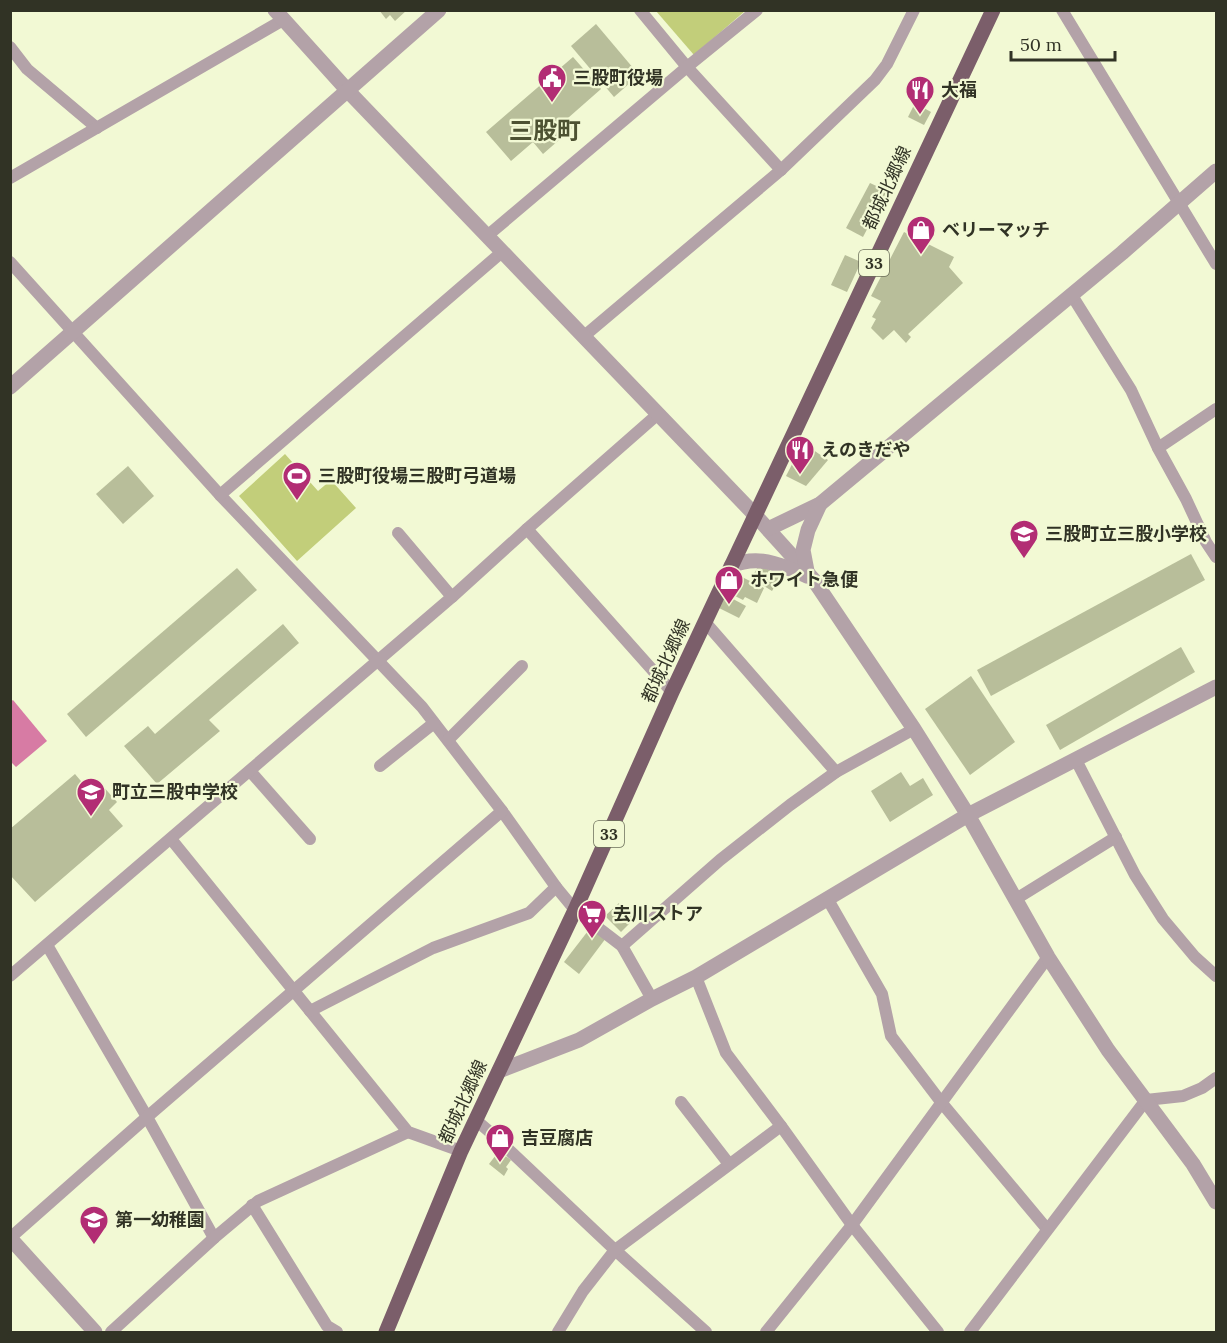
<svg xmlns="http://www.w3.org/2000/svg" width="1227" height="1343" font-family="Lora,'Noto Sans JP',serif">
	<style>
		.green { fill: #c2ce7a }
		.water { fill: #d77ba4 }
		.building { fill: #b8be9a }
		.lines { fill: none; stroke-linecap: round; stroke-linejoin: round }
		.minor { stroke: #b3a2a8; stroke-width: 12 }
		.tertiary { stroke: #b3a2a8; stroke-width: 15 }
		.primary { stroke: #7b5e6a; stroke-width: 15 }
		.labels { text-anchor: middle; stroke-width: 4.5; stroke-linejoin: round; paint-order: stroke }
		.shield { fill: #f2f9d4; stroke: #6b6e5a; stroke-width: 1.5 }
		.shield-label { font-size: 16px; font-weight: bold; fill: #313325 }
		.poi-label { font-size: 18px; font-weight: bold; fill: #313325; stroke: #f2f9d4; text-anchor: start }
		.street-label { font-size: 18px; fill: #313325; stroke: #f2f9d4 }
		.district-label { font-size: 24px; font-weight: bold; fill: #4d5232; stroke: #f2f9d4 }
	</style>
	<rect width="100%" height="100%" fill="#f2f9d4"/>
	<!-- green -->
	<g class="green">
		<polygon points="656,11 745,11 694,55"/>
		<polygon points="285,454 318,491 331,480 356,508 297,561 239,496"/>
	</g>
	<!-- water -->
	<polygon class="water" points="13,700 47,741 16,767 10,761 10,702"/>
	<!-- building -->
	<g class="building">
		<polygon points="379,10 407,10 395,21 390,15 386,19"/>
		<polygon points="596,24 639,75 614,97 571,46"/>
		<polygon points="573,57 601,89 568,118 575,126 543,154 533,142 511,161 486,132"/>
		<polygon points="915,103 931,112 924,125 908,117"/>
		<polygon points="870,183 887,191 863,237 846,228"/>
		<polygon points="904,232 954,257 949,267 963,283 908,334 911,337 906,343 894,330 883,340 871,328 876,319 872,317 881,301 871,296"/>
		<polygon points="845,255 861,262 847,292 831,285"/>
		<polygon points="803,443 828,460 806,486 786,476"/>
		<polygon points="128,466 154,496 123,524 96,494"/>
		<polygon points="1191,554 1205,580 991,696 977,670"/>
		<polygon points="760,564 771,571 774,567 783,573 772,591 751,578"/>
		<polygon points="237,568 257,590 86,737 67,714"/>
		<polygon points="742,577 764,588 757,603 745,597 743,600 733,595"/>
		<polygon points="724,594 746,606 739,618 717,607"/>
		<polygon points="283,624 299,643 209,720 220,731 157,784 124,746 148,726 155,734"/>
		<polygon points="1181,647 1195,672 1060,750 1046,725"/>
		<polygon points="971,676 1015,742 970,775 925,709"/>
		<polygon points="901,772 910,786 923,778 933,795 890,822 871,791"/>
		<polygon points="75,774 91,793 101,784 117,802 109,810 123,826 35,902 10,875 10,829"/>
		<polygon points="619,903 634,919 621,932 605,916"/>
		<polygon points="591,927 606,938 579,974 564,962"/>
		<polygon points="499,1151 511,1160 506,1167 508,1169 504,1176 489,1164"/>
	</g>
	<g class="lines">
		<!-- minor -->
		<g class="minor">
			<polyline points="640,10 687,67 781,170"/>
			<polyline points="1062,10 1216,264"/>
			<polyline points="10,47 27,69 97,128"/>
			<polyline points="10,178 283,20"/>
			<polyline points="487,236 687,67 757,10"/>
			<polyline points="10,262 220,495 422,707 502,811 556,887 575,910 622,946 652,999"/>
			<polyline points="1071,294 1131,390 1158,448 1186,499 1206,542 1216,557"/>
			<polyline points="583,337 781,170 875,80 887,64 914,10"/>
			<polyline points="1158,448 1216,409"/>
			<polyline points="220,495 502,252"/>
			<polyline points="527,529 672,692"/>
			<polyline points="398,533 452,597"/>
			<polyline points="705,622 836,772"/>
			<polyline points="448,740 522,666"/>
			<polyline points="1076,760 1135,875 1163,919 1195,957 1216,976"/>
			<polyline points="380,766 434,723"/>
			<polyline points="250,771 310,839"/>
			<polyline points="171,839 408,1132 461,1151"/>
			<polyline points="827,898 882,994 891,1036 941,1102 1047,1229"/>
			<polyline points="1016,899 1116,837"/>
			<polyline points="47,945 147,1117 214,1238"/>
			<polyline points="622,946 720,860 790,805 836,772 914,729"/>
			<polyline points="10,976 452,597 527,529 658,414"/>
			<polyline points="696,977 726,1053 781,1126 852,1225 938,1332"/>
			<polyline points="310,1011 433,948 529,913 556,887"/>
			<polyline points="681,1102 729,1164"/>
			<polyline points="477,1121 491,1133 615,1250 706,1332"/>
			<polyline points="252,1205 327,1326 337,1332"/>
			<polyline points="10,1238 147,1117 502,811"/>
			<polyline points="111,1332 214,1238 258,1201 408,1132"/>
			<polyline points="558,1332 583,1291 615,1250 781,1126"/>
			<polyline points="766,1332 852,1225 1048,957"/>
			<polyline points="970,1332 1146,1100 1183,1096 1202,1088 1216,1078"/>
		</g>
		<!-- tertiary -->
		<g class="tertiary">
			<polyline points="275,10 348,91 755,515 813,579 914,729 968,815 1048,957 1108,1050 1193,1164 1216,1202"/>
			<polyline points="10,387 439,10"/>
			<polyline points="768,529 820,504 1122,253 1216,171"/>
			<path d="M731,566C759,554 781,565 807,576"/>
			<polyline points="807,571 803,550 808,530 820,504"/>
			<polyline points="499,1071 579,1040 652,999 696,977 968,815 1216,687"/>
			<polyline points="10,1238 95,1332"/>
		</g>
		<!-- primary -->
		<polyline class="primary" points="386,1332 461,1151 575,910 672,692 993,10"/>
	</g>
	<!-- icons -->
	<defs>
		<g id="civic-pin" transform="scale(1.5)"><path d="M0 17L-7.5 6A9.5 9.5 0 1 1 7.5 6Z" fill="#b22d74" stroke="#f2f9d4"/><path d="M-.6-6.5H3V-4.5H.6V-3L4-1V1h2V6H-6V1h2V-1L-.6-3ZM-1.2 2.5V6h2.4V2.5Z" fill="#fff"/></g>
		<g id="restaurant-pin" transform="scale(1.5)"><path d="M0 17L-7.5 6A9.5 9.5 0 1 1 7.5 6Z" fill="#b22d74" stroke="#f2f9d4"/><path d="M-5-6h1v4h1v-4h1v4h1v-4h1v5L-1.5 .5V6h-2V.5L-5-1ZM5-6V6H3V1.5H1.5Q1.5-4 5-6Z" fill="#fff"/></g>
		<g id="shop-pin" transform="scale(1.5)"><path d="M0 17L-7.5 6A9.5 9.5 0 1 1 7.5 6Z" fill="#b22d74" stroke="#f2f9d4"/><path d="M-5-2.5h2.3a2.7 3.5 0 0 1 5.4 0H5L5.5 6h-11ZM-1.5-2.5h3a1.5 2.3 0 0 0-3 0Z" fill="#fff"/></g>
		<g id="stadium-pin" transform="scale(1.5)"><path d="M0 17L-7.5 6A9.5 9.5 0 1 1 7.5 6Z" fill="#b22d74" stroke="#f2f9d4"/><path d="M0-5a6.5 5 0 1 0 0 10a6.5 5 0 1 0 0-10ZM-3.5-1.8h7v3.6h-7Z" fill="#fff"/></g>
		<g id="school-pin" transform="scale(1.5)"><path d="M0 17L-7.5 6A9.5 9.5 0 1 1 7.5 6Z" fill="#b22d74" stroke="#f2f9d4"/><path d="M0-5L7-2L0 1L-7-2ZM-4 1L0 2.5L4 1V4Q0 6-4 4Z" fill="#fff"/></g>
		<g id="supermarket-pin" transform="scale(1.5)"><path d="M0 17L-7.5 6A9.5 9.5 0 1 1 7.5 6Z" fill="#b22d74" stroke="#f2f9d4"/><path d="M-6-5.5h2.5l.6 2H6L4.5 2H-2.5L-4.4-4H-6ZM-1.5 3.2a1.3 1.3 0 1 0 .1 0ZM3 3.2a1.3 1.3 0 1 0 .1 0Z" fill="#fff"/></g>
	</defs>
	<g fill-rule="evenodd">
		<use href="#civic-pin" x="552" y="78"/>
		<use href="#restaurant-pin" x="920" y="90"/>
		<use href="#shop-pin" x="921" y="230"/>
		<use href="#restaurant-pin" x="800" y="450"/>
		<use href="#stadium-pin" x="297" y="476"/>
		<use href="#school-pin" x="1024" y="534"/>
		<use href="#shop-pin" x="729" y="580"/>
		<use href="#school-pin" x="91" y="792"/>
		<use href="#supermarket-pin" x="592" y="914"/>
		<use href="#shop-pin" x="500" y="1138"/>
		<use href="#school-pin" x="94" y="1220"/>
	</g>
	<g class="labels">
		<!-- shield labels -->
		<g class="shield">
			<rect x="859" y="250" width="30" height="26" rx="4.5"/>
			<rect x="594" y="821" width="30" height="26" rx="4.5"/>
		</g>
		<g class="shield-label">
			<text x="874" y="269">33</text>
			<text x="609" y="840">33</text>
		</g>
		<!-- poi labels -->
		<g class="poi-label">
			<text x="573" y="84">三股町役場</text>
			<text x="941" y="96">大福</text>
			<text x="942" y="236">ベリーマッチ</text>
			<text x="821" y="456">えのきだや</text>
			<text x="318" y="482">三股町役場三股町弓道場</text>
			<text x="1045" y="540">三股町立三股小学校</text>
			<text x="750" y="586">ホワイト急便</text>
			<text x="112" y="798">町立三股中学校</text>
			<text x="613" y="920">去川ストア</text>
			<text x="521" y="1144">吉豆腐店</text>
			<text x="115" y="1226">第一幼稚園</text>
		</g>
		<!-- street labels -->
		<g class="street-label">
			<text transform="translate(887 188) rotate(-65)" y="6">都城北郷線</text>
			<text transform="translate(666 661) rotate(-65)" y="6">都城北郷線</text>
			<text transform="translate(463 1102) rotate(-65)" y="6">都城北郷線</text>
		</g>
		<!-- district labels -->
		<g class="district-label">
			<text x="545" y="139">三股町</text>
		</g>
	</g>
	<!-- border -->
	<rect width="1227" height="1343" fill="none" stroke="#313325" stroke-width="24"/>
	<!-- scale -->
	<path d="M1011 51v9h104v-9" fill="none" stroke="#313325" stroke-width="3"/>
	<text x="1020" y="51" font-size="18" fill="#313325" stroke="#f2f9d4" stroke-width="4.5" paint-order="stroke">50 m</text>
</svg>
